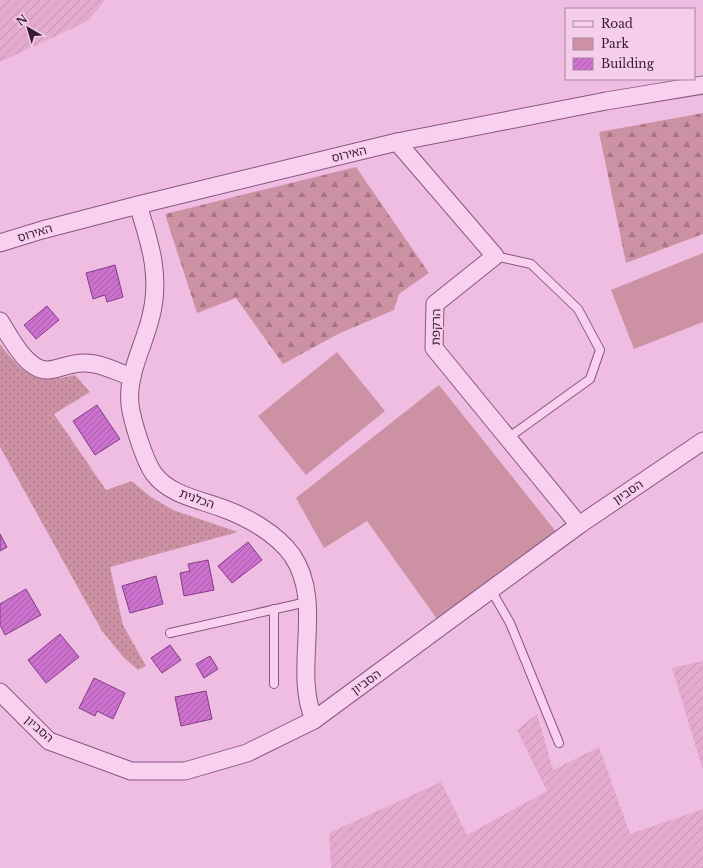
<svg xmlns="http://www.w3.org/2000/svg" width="703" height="868" font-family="'Libre Baskerville','Noto Sans Hebrew',serif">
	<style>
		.farmland { fill: url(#farmland-furrows) }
		.grass { fill: url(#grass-dots) }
		.forest { fill: url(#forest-firs) }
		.park { fill: #cd91a4 }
		.building { fill: url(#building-hatch); stroke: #833b87 }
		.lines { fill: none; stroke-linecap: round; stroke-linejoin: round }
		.lane-casing { stroke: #875683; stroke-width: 10 }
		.street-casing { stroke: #875683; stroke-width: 19 }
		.lane { stroke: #fad0ef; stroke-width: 8 }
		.street { stroke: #fad0ef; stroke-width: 17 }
		.labels { text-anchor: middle; stroke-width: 3; stroke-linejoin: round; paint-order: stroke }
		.street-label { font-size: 12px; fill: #361b35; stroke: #f6cdeb }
	</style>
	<defs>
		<pattern id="farmland-furrows" width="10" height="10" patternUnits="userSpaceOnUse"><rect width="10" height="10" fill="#e4aacd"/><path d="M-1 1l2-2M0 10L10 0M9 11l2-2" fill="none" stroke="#c492b1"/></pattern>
		<pattern id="grass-dots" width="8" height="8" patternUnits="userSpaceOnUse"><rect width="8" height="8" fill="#cd91a4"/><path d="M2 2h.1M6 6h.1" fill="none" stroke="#a77686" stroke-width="1.8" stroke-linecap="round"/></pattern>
		<pattern id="forest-firs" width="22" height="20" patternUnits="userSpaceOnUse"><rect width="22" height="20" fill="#cd91a4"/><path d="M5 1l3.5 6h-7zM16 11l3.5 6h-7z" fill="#a77686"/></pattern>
		<pattern id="building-hatch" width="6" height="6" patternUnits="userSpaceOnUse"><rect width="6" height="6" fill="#cc71ce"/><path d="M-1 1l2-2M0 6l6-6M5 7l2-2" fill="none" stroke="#a65ca8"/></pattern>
	</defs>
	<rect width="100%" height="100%" fill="#efbde2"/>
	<!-- farmland -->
	<g class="farmland">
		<polygon points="0,0 105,0 88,21 0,62"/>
		<polygon points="703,661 703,770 672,668"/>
		<polygon points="537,714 553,770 599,747 630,834 703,809 703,868 331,868 329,833 441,782 467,835 547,791 517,730"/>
	</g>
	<!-- grass -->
	<path class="grass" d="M0,344C9,356 27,378 44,379C53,380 65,377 75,375L90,392L54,414L106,490L132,481L148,495L173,510L238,532L110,567L123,625L146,666L138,670L124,658L102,631L0,447Z"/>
	<!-- forest -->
	<g class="forest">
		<polygon points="703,113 703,234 626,263 599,132"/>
		<polygon points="356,167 429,273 399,294 394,310 338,334 283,364 236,298 197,313 165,214"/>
	</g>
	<!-- park -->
	<g class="park">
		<polygon points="703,253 703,322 634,349 611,290"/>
		<polygon points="337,352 385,411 306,475 258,416"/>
		<polygon points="439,385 561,538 442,626 367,521 324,548 296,498"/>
	</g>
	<!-- building -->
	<g class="building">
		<polygon points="115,265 123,297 107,302 105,295 93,299 86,273"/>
		<polygon points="47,306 59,320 36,339 24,325"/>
		<polygon points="97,405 120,439 95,455 73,421"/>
		<polygon points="0,534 7,547 0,551"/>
		<polygon points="248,542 262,560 232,583 218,566"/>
		<polygon points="208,560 214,590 184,596 180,573 190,571 188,564"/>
		<polygon points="156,576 163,604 130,613 122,586"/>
		<polygon points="26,589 41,615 5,635 0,625 0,604"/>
		<polygon points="60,634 79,657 46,683 28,660"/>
		<polygon points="170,645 181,660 162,673 151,658"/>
		<polygon points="210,656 218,669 204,678 196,664"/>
		<polygon points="94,678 125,693 113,719 97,711 95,716 79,708"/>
		<polygon points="206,691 212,719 181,726 175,697"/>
	</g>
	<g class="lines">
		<!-- lane casing -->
		<g class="lane-casing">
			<g id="lane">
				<polyline points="495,256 531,264 578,309 600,350 590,379 508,438"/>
				<polyline points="491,590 510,623 559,743"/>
				<polyline points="274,609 274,684"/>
				<polyline points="170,633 307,602"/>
			</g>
		</g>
		<!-- street casing -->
		<g class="street-casing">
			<g id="street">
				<polyline points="397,142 495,256 435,304 434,348 579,525"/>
				<path d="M138,205C150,243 161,276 151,316C144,347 124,378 131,411C134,426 145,462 154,474C170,495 198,499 222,508C247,517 276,533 292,555C325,603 292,668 314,720"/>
				<polyline points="0,243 42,230 138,205 397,142 606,101 703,85"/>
				<path d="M0,321C10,337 27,371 48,370C61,369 72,362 85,363C101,363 117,372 132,377"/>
				<polyline points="0,692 49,741 131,771 185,771 247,753 314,720 579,525 703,441"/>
			</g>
		</g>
		<!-- lane -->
		<use href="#lane" class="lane"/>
		<!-- street -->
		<use href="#street" class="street"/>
	</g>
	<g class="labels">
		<!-- street labels -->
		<g class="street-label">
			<text transform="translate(349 154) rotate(-14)" y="4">האירוס</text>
			<text transform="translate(35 233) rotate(-17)" y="4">האירוס</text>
			<text transform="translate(436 327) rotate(-89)" y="4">הרקפת</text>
			<text transform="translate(628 492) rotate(-34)" y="4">הסביון</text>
			<text transform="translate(197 499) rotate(20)" y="4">הכלנית</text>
			<text transform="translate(366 682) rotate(-36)" y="4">הסביון</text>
			<text transform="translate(39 729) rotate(41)" y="4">הסביון</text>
		</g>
	</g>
	<!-- legend -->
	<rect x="565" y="8" width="130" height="72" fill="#f6cdeb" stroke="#a986a2"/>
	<rect x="573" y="21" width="20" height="6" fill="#fad0ef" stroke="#a986a2"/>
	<text x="601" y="28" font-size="12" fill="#361b35">Road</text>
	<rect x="573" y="38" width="20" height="12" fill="#cd91a4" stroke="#a986a2"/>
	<text x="601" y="48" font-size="12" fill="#361b35">Park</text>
	<rect x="573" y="58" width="20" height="12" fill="url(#building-hatch)" stroke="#a986a2"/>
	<text x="601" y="68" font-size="12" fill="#361b35">Building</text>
	<!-- north arrow -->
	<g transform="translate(28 28) rotate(322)" stroke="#f6cdeb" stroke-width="3" paint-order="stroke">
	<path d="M0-3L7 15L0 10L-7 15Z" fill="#361b35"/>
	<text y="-6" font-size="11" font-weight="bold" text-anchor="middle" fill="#361b35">N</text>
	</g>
</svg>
